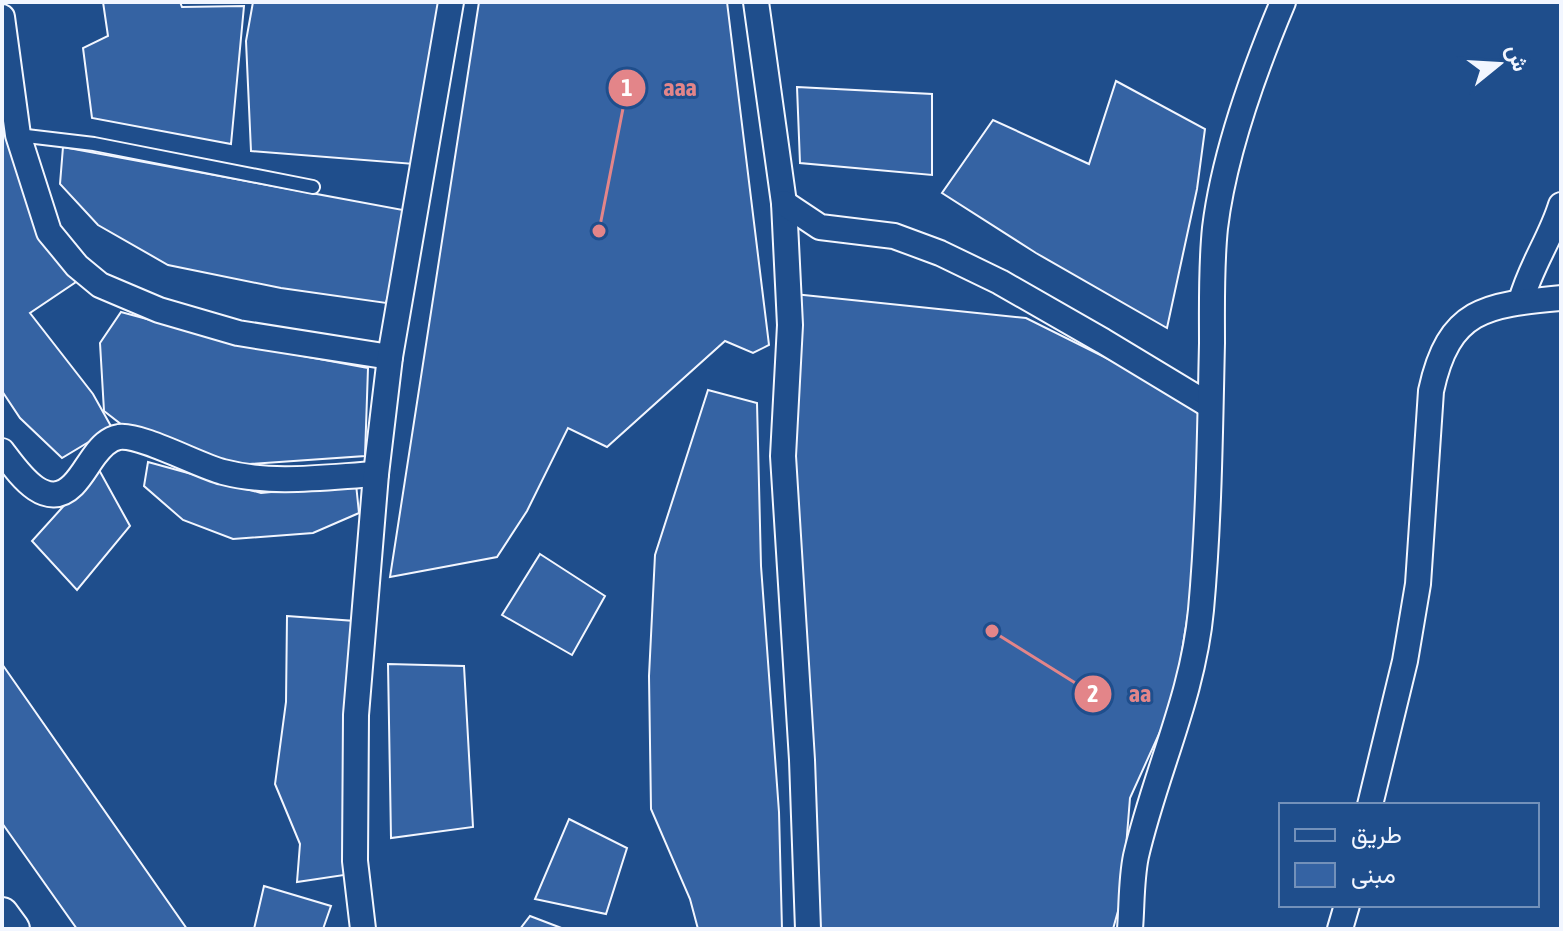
<svg xmlns="http://www.w3.org/2000/svg" width="1563" height="931" font-family="'Asap Condensed',Vazirmatn,sans-serif">
	<style>
		.building { fill: #3563a3; stroke: #f2f6ff; stroke-width: 2 }
		.lines { fill: none; stroke-linecap: round; stroke-linejoin: round }
		.lane-casing { stroke: #f2f6ff; stroke-width: 16 }
		.street-casing { stroke: #f2f6ff; stroke-width: 28 }
		.secondary-casing { stroke: #f2f6ff; stroke-width: 36 }
		.lane { stroke: #1f4e8c; stroke-width: 12 }
		.street { stroke: #1f4e8c; stroke-width: 24 }
		.secondary { stroke: #1f4e8c; stroke-width: 32 }
		.leader { fill: none; stroke: #e38589; stroke-width: 3 }
		.callout-dot { fill: #e38589; stroke: #1f4e8c; stroke-width: 3 }
		.mark-label { font-size: 24px; text-anchor: middle; font-weight: bold; fill: #fff }
		.callout-label { font-size: 24px; text-anchor: middle; font-weight: bold; fill: #e38589; stroke: #1f4e8c; stroke-width: 6; stroke-linejoin: round; paint-order: stroke }
	</style>
	<rect width="100%" height="100%" fill="#1f4e8c"/>
	<!-- building -->
	<g class="building">
		<polygon points="103,2 180,2 182,7 244,6 231,144 92,118 83,48 108,36"/>
		<polygon points="253,2 440,2 414,164 251,151 246,41"/>
		<polygon points="479,2 727,2 769,345 753,353 725,341 607,447 568,428 527,511 497,557 390,577"/>
		<polygon points="1116,81 1205,129 1197,189 1167,328 1036,253 942,193 993,120 1089,164"/>
		<polygon points="797,87 932,94 932,175 800,163"/>
		<polygon points="2,118 37,231 76,282 30,313 93,394 112,428 62,458 20,418 2,391"/>
		<polygon points="63,147 403,210 402,243 386,303 281,288 168,265 98,225 60,184"/>
		<polygon points="794,294 1026,318 1203,406 1199,545 1174,701 1130,798 1122,897 1113,929 818,929 794,561"/>
		<polygon points="121,312 243,345 368,368 365,456 236,465 126,428 104,411 100,343"/>
		<polygon points="708,390 757,403 761,566 779,812 782,929 698,929 690,899 651,809 649,676 655,555"/>
		<polygon points="148,462 261,493 356,484 359,513 313,533 233,539 183,520 144,486"/>
		<polygon points="98,468 130,526 77,590 32,541"/>
		<polygon points="540,554 605,596 572,655 502,615"/>
		<polygon points="287,616 355,621 351,874 297,882 300,844 275,784 286,702"/>
		<polygon points="2,664 187,929 77,929 2,823"/>
		<polygon points="388,664 464,666 473,827 391,838"/>
		<polygon points="569,819 627,848 606,914 535,899"/>
		<polygon points="264,886 331,906 323,929 254,929"/>
		<polygon points="530,916 564,929 520,929"/>
	</g>
	<g class="lines">
		<!-- lane casing -->
		<g class="lane-casing">
			<polyline id="lane" points="18,135 94,144 313,187"/>
		</g>
		<!-- street casing -->
		<g class="street-casing">
			<g id="street">
				<polyline points="756,2 784,203 790,325 783,456 802,760 808,929"/>
				<polyline points="2,17 18,135 49,232 77,266 100,285 159,310 238,333 390,357"/>
				<polyline points="784,203 820,227 894,236 940,253 1000,282 1103,341 1209,405"/>
				<path d="M1521,301C1530,267 1551,238 1561,205"/>
				<path d="M2,451C18,472 45,513 73,485C82,476 88,464 95,455C101,447 108,439 119,437C141,434 199,466 223,472C273,485 325,477 376,474"/>
				<path d="M1370,805L1405,661L1418,584L1431,391C1449,308 1486,305 1561,298"/>
				<polyline points="363,929 355,861 356,715 376,474 390,357 451,2"/>
				<path d="M1130,929C1132,905 1131,880 1136,856C1155,773 1193,697 1201,610C1209,522 1210,432 1212,343C1212,305 1211,267 1215,228C1224,153 1254,71 1283,2"/>
				<polyline points="1340,929 1347,905"/>
			</g>
		</g>
		<!-- secondary casing -->
		<g class="secondary-casing">
			<polyline id="secondary" points="2,914 13,929"/>
		</g>
		<!-- lane -->
		<use href="#lane" class="lane"/>
		<!-- street -->
		<use href="#street" class="street"/>
		<!-- secondary -->
		<use href="#secondary" class="secondary"/>
	</g>
	<!-- callouts -->
	<path class="leader" d="M599 231L627 88M992 631L1093 694"/>
	<g class="callout-dot">
		<circle cx="599" cy="231" r="8"/>
		<circle cx="992" cy="631" r="8"/>
		<circle cx="627" cy="88" r="20"/>
		<circle cx="1093" cy="694" r="20"/>
	</g>
	<g class="mark-label">
		<text x="627" y="96">1</text>
		<text x="1093" y="702">2</text>
	</g>
	<g class="callout-label">
		<text x="680" y="96">aaa</text>
		<text x="1140" y="702">aa</text>
	</g>
	<!-- border -->
	<rect width="1563" height="931" fill="none" stroke="#f2f6ff" stroke-width="8"/>
	<!-- legend -->
	<rect x="1279" y="803" width="260" height="104" fill="#1f4e8c" stroke="#7391ba" stroke-width="2"/>
	<rect x="1295" y="829" width="40" height="12" fill="#1f4e8c" stroke="#7391ba" stroke-width="2"/>
	<text x="1351" y="843" font-size="24" fill="#f2f6ff">طريق</text>
	<rect x="1295" y="863" width="40" height="24" fill="#3563a3" stroke="#7391ba" stroke-width="2"/>
	<text x="1351" y="883" font-size="24" fill="#f2f6ff">مبنى</text>
	<!-- north arrow -->
	<g transform="translate(1499 64) rotate(72)" stroke="#1f4e8c" stroke-width="6" paint-order="stroke">
	<path d="M0-6L14 30L0 20L-14 30Z" fill="#f2f6ff"/>
	<text y="-12" font-size="22" font-weight="bold" text-anchor="middle" fill="#f2f6ff">ش</text>
	</g>
</svg>
